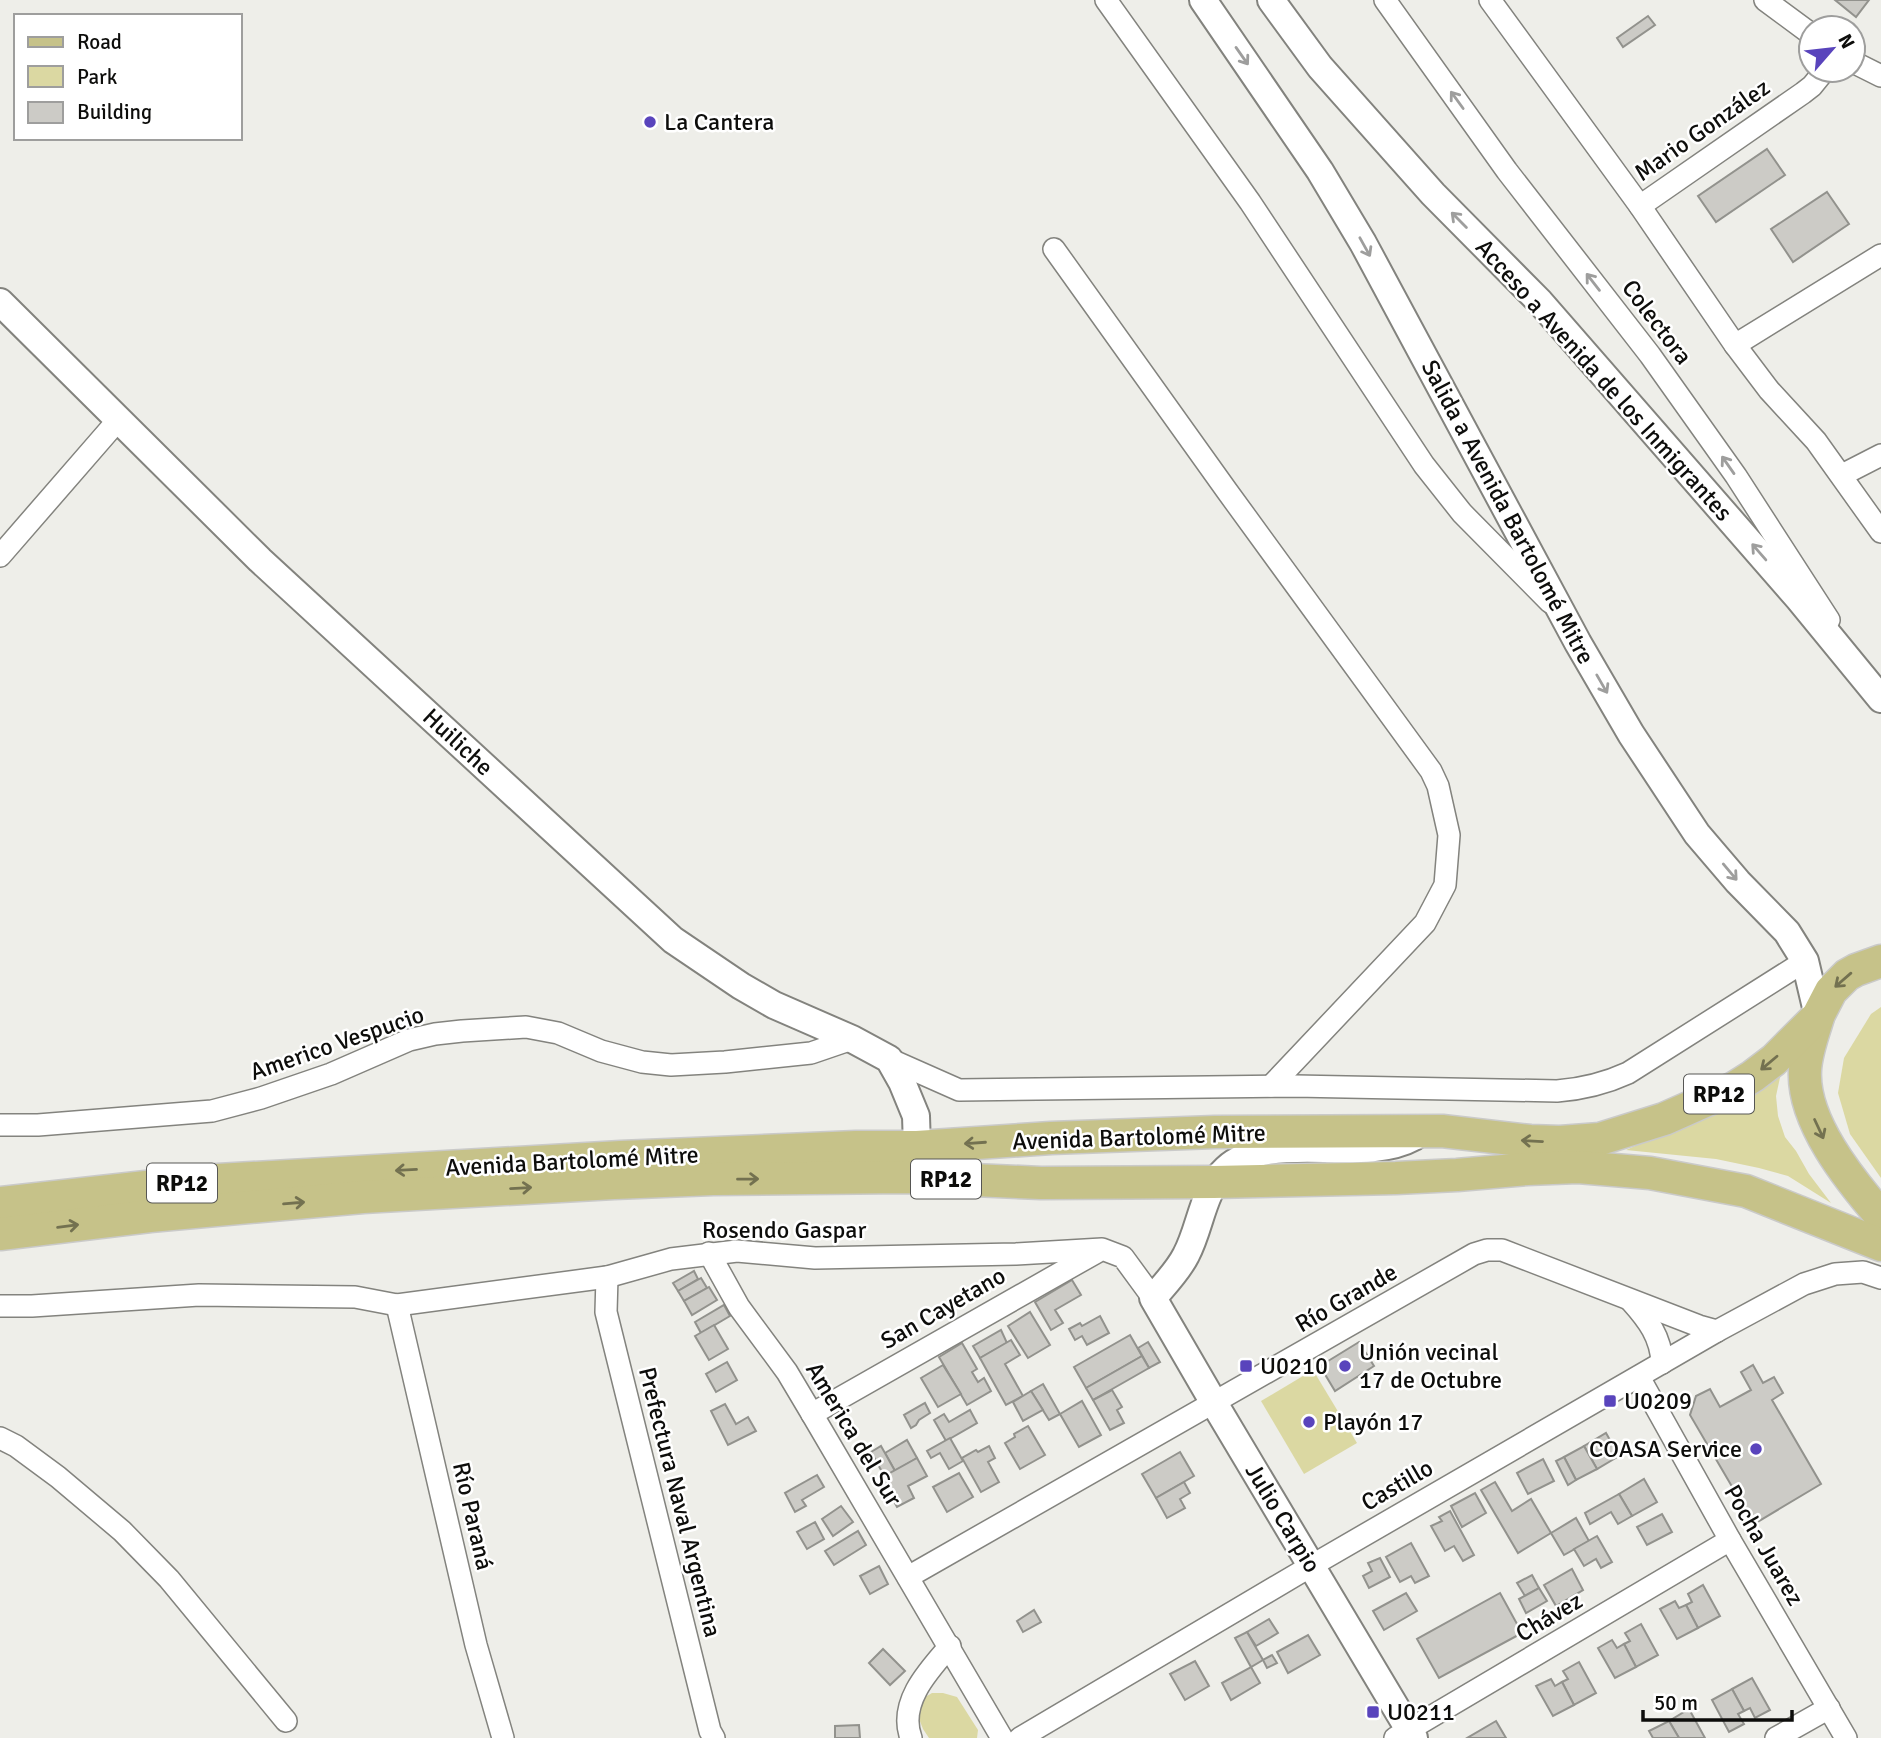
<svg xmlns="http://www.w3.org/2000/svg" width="1881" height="1738" font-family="Signika,sans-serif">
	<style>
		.green { fill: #dbd8a2 }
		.building { fill: #cccbc6; stroke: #92928d; stroke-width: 2 }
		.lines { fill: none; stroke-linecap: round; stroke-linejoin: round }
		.minor-casing { stroke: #83837e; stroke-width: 24 }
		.tertiary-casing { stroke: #83837e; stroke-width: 30 }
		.primary-casing { stroke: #cacac9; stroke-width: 35 }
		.minor { stroke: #fff; stroke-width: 21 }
		.tertiary { stroke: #fff; stroke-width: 26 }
		.primary { stroke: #c6c289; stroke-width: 32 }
		.oneway { stroke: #9e9e9d }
		.oneway2 { stroke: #737150 }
		.poi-dot { fill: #5944bc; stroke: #fff; stroke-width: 2.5 }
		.labels { text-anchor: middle; stroke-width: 5; stroke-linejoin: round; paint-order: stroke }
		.shield { fill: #fff; stroke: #565654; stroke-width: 2 }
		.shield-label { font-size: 23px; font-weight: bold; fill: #0d0d0b }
		.poi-label { font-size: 24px; fill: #0d0d0b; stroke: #fff; text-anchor: start }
		.street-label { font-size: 24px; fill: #0d0d0b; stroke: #fff }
	</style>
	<rect width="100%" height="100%" fill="#eeeee9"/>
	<!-- green -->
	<g class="green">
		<polygon points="1881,1007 1881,1178 1850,1134 1838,1093 1844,1058 1871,1014"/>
		<polygon points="1781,1073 1776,1096 1778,1116 1785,1137 1796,1151 1809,1174 1831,1203 1788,1176 1759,1168 1716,1159 1626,1150 1651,1139"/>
		<polygon points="1313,1370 1357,1443 1304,1474 1261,1401"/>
		<polygon points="932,1693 943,1693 957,1697 978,1730 977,1738 929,1738 923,1729 916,1711 920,1700"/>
	</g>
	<!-- building -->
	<g class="building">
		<polygon points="1835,0 1869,0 1856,17"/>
		<polygon points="1648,16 1655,25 1623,47 1617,38"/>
		<polygon points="1767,149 1785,175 1716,222 1698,196"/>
		<polygon points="1827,192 1849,224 1793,262 1771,229"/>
		<polygon points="694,1271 698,1279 678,1291 673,1283"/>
		<polygon points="701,1278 707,1288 684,1301 678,1291"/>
		<polygon points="1072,1280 1081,1295 1055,1310 1063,1323 1051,1330 1035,1302"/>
		<polygon points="709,1287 717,1300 692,1315 684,1301"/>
		<polygon points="724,1305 730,1316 701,1333 695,1322"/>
		<polygon points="1030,1312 1050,1345 1028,1358 1008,1326"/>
		<polygon points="1100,1316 1109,1333 1087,1345 1082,1336 1075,1340 1069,1329 1080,1323 1082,1326"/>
		<polygon points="714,1325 728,1349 709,1360 695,1336"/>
		<polygon points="1001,1330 1007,1343 980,1358 973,1346"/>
		<polygon points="1130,1335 1142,1356 1086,1388 1074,1367"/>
		<polygon points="1011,1340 1020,1355 1005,1364 1023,1396 1006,1405 980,1358"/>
		<polygon points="1148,1342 1160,1362 1149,1368 1138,1348"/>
		<polygon points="1359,1342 1374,1366 1335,1391 1320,1366"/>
		<polygon points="962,1343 977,1369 972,1372 978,1382 984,1378 991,1391 967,1405 939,1357"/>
		<polygon points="1142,1356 1149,1368 1093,1400 1086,1388"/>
		<polygon points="727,1362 737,1380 716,1392 706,1374"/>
		<polygon points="943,1365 961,1394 938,1407 921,1378"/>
		<polygon points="1753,1365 1763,1383 1774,1377 1783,1393 1772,1400 1821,1484 1754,1524 1690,1415 1696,1396 1710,1389 1720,1407 1751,1390 1741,1372"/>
		<polygon points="1043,1384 1060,1414 1049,1420 1031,1391"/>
		<polygon points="1112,1390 1122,1407 1117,1410 1124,1423 1110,1430 1093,1400"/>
		<polygon points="1031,1391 1043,1410 1023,1421 1013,1402"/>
		<polygon points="1082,1401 1101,1435 1079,1447 1060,1414"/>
		<polygon points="925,1403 930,1413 919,1420 916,1425 911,1428 904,1415"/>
		<polygon points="725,1404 736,1424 748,1417 756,1431 728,1445 711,1411"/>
		<polygon points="970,1410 977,1423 946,1441 934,1420 944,1414 949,1422"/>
		<polygon points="1028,1426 1045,1455 1020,1469 1005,1443 1015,1437 1014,1434"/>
		<polygon points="1606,1433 1619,1456 1597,1469 1584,1446"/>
		<polygon points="950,1438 963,1461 949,1469 940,1453 931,1458 927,1451"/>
		<polygon points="907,1440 917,1458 895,1471 885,1453"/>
		<polygon points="881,1446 895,1471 885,1477 871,1452"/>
		<polygon points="989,1446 995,1458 988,1462 999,1482 981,1492 962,1458 976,1450 978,1452"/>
		<polygon points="1584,1446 1597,1469 1576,1480 1564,1457"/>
		<polygon points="1180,1452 1194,1476 1156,1498 1142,1474"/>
		<polygon points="1564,1457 1576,1480 1568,1485 1556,1461"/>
		<polygon points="917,1458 927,1476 908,1486 914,1498 897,1507 881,1478"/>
		<polygon points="1543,1459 1554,1481 1528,1494 1517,1473"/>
		<polygon points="959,1473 973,1497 947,1512 933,1487"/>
		<polygon points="817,1475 824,1487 802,1500 806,1506 795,1512 785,1493"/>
		<polygon points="1644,1479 1657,1502 1632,1516 1619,1494"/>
		<polygon points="1184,1482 1190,1493 1180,1499 1185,1508 1167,1518 1156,1498"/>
		<polygon points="1495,1482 1512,1511 1531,1499 1551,1533 1518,1553 1481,1490"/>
		<polygon points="1475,1493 1486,1513 1462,1527 1451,1506"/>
		<polygon points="1619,1494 1632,1516 1618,1524 1611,1512 1590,1524 1585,1513"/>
		<polygon points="841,1506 853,1522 833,1536 822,1519"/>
		<polygon points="1450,1511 1474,1555 1463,1561 1454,1546 1445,1551 1431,1526 1442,1521 1439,1517"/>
		<polygon points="1662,1514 1672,1532 1647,1545 1637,1527"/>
		<polygon points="1576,1518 1589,1541 1564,1555 1551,1533"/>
		<polygon points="815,1522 824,1539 807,1549 797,1532"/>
		<polygon points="858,1531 866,1545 834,1565 825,1551"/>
		<polygon points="1597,1536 1612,1562 1601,1568 1596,1559 1584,1566 1574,1549"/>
		<polygon points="1411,1543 1429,1576 1415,1583 1411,1576 1400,1582 1386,1557"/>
		<polygon points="1380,1558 1390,1577 1369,1588 1363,1576 1372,1571 1368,1563"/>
		<polygon points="879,1566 888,1584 870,1594 860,1576"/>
		<polygon points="1572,1569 1583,1590 1556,1606 1544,1585"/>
		<polygon points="1532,1575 1539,1588 1525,1596 1517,1583"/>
		<polygon points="1703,1585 1720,1616 1698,1628 1686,1605 1692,1602 1688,1594"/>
		<polygon points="1539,1588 1547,1601 1526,1613 1519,1599"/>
		<polygon points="1406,1593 1417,1611 1384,1630 1373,1611"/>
		<polygon points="1500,1593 1522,1633 1439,1678 1417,1639"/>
		<polygon points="1675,1601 1679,1608 1686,1605 1698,1628 1677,1639 1660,1609"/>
		<polygon points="1034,1610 1041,1622 1023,1632 1017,1621"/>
		<polygon points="1269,1619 1278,1633 1256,1646 1247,1632"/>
		<polygon points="1641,1624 1658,1655 1636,1667 1624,1644 1630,1641 1625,1633"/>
		<polygon points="1247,1632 1263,1660 1251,1667 1235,1638"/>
		<polygon points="1308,1635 1320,1655 1288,1673 1277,1652"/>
		<polygon points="1612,1640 1617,1648 1624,1644 1636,1667 1615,1678 1598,1648"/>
		<polygon points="883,1649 905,1671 890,1685 869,1663"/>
		<polygon points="1272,1655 1277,1663 1267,1668 1263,1660"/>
		<polygon points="1195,1661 1209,1686 1185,1700 1170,1674"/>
		<polygon points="1579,1662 1596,1693 1574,1705 1562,1682 1568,1679 1563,1671"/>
		<polygon points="1251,1667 1260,1683 1231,1700 1222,1683"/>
		<polygon points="1752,1678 1770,1710 1755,1718 1750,1708 1744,1711 1732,1689"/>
		<polygon points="1551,1679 1555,1686 1562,1682 1574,1705 1553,1716 1536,1686"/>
		<polygon points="1732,1689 1744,1711 1738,1714 1744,1724 1729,1732 1712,1700"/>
		<polygon points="1689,1709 1705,1738 1679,1738 1669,1721"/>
		<polygon points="1496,1721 1506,1738 1467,1738"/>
		<polygon points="1669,1721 1679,1738 1653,1738 1649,1731"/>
		<polygon points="859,1725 860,1738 835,1738 835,1726"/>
	</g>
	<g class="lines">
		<!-- minor casing -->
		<g class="minor-casing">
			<g id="minor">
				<polyline points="1106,0 1250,202 1424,465 1462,513 1550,602"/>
				<polyline points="1385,0 1507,171 1650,355 1736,476 1829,620"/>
				<polyline points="1490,0 1640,206 1735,345 1769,390 1816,441 1881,532"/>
				<polyline points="1765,0 1811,34"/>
				<polyline points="1853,62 1881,76"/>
				<polyline points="1640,206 1803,93 1812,86 1825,70"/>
				<polyline points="1054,249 1227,491 1431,771 1438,786 1449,835 1445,885 1425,923 1271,1086"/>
				<polyline points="1735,345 1881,255"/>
				<polyline points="1842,475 1881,455"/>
				<polyline points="0,556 119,419"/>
				<path d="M889,1059L959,1090L1295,1086L1557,1091C1583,1089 1604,1084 1628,1073L1805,961"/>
				<polyline points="0,1125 38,1125 212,1111 261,1098 331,1074 409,1040 435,1034 462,1031 526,1027 558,1033 601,1051 642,1062 671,1065 725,1062 811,1053 852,1039"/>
				<polyline points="709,1253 739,1307 787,1372 812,1414 1002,1738"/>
				<polyline points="607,1277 606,1312 710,1731 714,1738"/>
				<path d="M1631,1301C1648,1320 1661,1337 1662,1363"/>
				<polyline points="397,1305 476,1645 503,1738"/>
				<polyline points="0,1306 32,1306 199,1295 355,1297 397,1305 607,1277 671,1259 737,1251 815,1258 1016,1254 1102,1249 1123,1257 1153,1298"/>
				<polyline points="1639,1377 1730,1540 1846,1738"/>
				<polyline points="812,1414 1097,1252"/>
				<polyline points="0,1438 16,1446 58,1477 122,1531 169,1579 286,1721"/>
				<polyline points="908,1577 1474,1254 1487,1250 1502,1250 1699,1326 1717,1331"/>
				<path d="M911,1738C898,1703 928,1671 950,1646"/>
				<polyline points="1020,1738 1311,1566 1717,1331 1804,1284 1835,1274 1863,1272 1881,1278"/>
				<polyline points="1395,1738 1730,1540"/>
				<polyline points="1776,1738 1829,1708"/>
			</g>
		</g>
		<!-- tertiary casing -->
		<g class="tertiary-casing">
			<g id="tertiary">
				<polyline points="1203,0 1320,171 1363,243 1578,643 1631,734 1697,834 1738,882 1787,932 1805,961 1818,1016"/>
				<polyline points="1271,0 1320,67 1433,194 1540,302 1799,599 1881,699"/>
				<polyline points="0,302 260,560 673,940 741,986 774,1005 852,1039 889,1059 902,1082 916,1116 917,1147"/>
				<path d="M1414,1738L1214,1403L1153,1298C1165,1284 1178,1271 1186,1255C1201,1227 1202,1191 1226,1169C1269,1129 1362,1166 1414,1137"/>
			</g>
		</g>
		<!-- primary casing -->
		<g class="primary-casing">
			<g id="primary">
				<path d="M1818,1017C1813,1034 1806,1052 1805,1070C1802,1121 1849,1179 1881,1216"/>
				<polyline points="0,1203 200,1181 621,1157 856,1147 917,1147 1051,1138 1215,1132 1442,1131 1530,1141 1560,1142 1600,1139 1664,1119 1734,1088 1753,1076 1774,1060 1818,1016 1831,991 1847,975 1856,970 1881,961"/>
				<polyline points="0,1234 150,1216 363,1197 614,1183 713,1179 906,1177 1041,1183 1214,1182 1396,1178 1457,1175 1527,1169 1578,1167 1650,1173 1746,1191 1881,1245"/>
			</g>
		</g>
		<!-- minor -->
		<use href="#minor" class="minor"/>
		<!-- tertiary -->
		<use href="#tertiary" class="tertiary"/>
		<!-- primary -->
		<use href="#primary" class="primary"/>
	</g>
	<!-- one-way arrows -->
	<defs><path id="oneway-shaft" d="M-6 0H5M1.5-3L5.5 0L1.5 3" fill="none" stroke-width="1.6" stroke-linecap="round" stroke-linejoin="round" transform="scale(1.75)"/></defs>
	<g class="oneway">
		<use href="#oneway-shaft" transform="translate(1242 56) rotate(55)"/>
		<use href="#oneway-shaft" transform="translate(1457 100) rotate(-126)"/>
		<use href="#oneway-shaft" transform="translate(1459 220) rotate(-135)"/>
		<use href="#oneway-shaft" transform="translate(1365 247) rotate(61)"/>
		<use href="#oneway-shaft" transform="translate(1593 282) rotate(-128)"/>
		<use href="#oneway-shaft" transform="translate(1728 465) rotate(-125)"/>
		<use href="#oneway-shaft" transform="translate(1759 552) rotate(-131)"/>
		<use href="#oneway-shaft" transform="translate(1602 684) rotate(60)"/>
		<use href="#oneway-shaft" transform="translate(1730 872) rotate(50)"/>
	</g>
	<g class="oneway2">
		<use href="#oneway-shaft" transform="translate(1843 980) rotate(139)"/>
		<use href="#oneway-shaft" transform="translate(1769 1063) rotate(140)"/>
		<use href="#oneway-shaft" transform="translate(1819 1129) rotate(65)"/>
		<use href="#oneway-shaft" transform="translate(1532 1141) rotate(-177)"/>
		<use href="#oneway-shaft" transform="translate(975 1143) rotate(176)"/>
		<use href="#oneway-shaft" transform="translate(406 1170) rotate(177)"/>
		<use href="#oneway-shaft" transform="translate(748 1179) rotate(-1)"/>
		<use href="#oneway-shaft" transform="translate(521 1188) rotate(-3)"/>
		<use href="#oneway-shaft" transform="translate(294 1203) rotate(-5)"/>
		<use href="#oneway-shaft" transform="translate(68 1226) rotate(-7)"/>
	</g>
	<!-- markers -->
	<g class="poi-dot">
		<circle cx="650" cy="122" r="7"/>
		<rect x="1239" y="1359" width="14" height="14" rx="3.5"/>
		<circle cx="1345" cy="1366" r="7"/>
		<rect x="1603" y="1394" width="14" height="14" rx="3.5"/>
		<circle cx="1309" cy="1422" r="7"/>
		<circle cx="1756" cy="1449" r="7"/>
		<rect x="1366" y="1705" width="14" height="14" rx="3.5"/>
	</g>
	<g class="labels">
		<!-- shield labels -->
		<g class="shield">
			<rect x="1684" y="1074.5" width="70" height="39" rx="5"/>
			<rect x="911" y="1159.5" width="70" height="39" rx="5"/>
			<rect x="147" y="1163.5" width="70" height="39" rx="5"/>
		</g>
		<g class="shield-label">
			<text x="1719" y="1102">RP12</text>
			<text x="946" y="1187">RP12</text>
			<text x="182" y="1191">RP12</text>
		</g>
		<!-- poi labels -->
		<g class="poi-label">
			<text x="664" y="130">La Cantera</text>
			<text x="1359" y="1360">Unión vecinal<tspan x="1359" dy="28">17 de Octubre</tspan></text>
			<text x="1260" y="1374">U0210</text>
			<text x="1624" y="1409">U0209</text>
			<text x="1323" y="1430">Playón 17</text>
			<text x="1742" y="1457" text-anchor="end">COASA Service</text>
			<text x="1387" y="1720">U0211</text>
		</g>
		<!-- street labels -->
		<g class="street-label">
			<text transform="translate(1702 130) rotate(-35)" y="8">Mario González</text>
			<text transform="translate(1657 322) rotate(53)" y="8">Colectora</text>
			<text transform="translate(1604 380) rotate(48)" y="8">Acceso a Avenida de los Inmigrantes</text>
			<text transform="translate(1508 512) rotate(62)" y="8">Salida a Avenida Bartolomé Mitre</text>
			<text transform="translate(458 742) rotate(43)" y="8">Huiliche</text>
			<text transform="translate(337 1043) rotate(-19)" y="8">Americo Vespucio</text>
			<text transform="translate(1139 1137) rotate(-2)" y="8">Avenida Bartolomé Mitre</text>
			<text transform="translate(572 1161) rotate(-3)" y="8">Avenida Bartolomé Mitre</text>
			<text x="784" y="1238">Rosendo Gaspar</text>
			<text transform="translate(1346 1298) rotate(-30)" y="8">Río Grande</text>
			<text transform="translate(943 1308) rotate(-30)" y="8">San Cayetano</text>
			<text transform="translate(854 1434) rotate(59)" y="8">America del Sur</text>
			<text transform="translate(1397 1485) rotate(-30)" y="8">Castillo</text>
			<text transform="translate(680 1502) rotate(76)" y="8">Prefectura Naval Argentina</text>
			<text transform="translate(473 1516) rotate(77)" y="8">Río Paraná</text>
			<text transform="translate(1283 1518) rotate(59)" y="8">Julio Carpio</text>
			<text transform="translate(1764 1545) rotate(60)" y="8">Pocha Juarez</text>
			<text transform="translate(1549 1617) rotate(-31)" y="8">Chávez</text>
		</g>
	</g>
	<!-- legend -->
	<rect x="14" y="14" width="228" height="126" fill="#ffffff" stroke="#9e9e9d" stroke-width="2"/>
	<rect x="28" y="37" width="35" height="10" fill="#c6c289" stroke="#9e9e9d" stroke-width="2"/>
	<text x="77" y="49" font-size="21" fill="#0d0d0b">Road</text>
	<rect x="28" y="66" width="35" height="21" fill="#dbd8a2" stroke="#9e9e9d" stroke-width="2"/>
	<text x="77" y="84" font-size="21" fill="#0d0d0b">Park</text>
	<rect x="28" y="102" width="35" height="21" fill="#cccbc6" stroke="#9e9e9d" stroke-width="2"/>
	<text x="77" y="119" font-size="21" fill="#0d0d0b">Building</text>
	<!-- north arrow -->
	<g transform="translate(1832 49) rotate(62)"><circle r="33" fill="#ffffff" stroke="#9e9e9d" stroke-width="2"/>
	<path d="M0-5L12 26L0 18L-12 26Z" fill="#5944bc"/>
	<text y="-10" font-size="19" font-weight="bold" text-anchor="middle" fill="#0d0d0b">N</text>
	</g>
	<!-- scale -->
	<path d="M1643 1710v10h149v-10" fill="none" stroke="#0d0d0b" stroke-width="3.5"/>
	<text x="1654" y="1710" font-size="21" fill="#0d0d0b" stroke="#ffffff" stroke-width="5" paint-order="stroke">50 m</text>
</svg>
